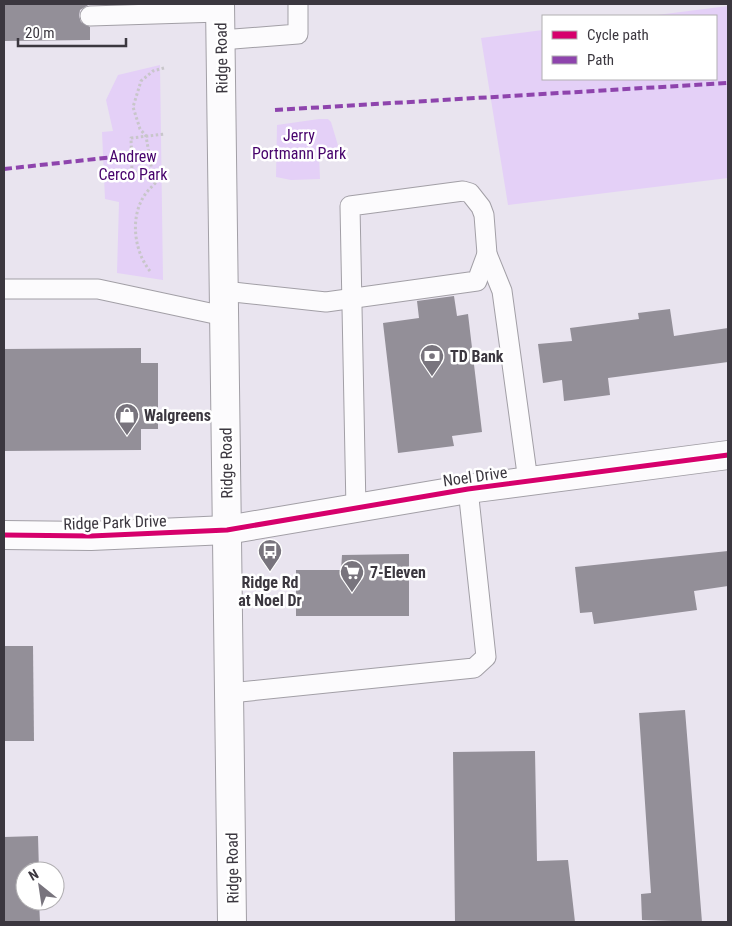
<svg xmlns="http://www.w3.org/2000/svg" width="732" height="926" font-family="'Roboto Condensed',sans-serif">
	<style>
		.green { fill: #e4d0f7 }
		.building { fill: #938f98 }
		.lines { fill: none; stroke-linecap: round; stroke-linejoin: round }
		.service-casing { stroke: #a29fa6; stroke-width: 21 }
		.minor-casing { stroke: #a29fa6; stroke-width: 30 }
		.primary-casing { stroke: #a29fa6; stroke-width: 30 }
		.path { stroke: #c8c6ca; stroke-width: 3; stroke-dasharray: 2.5 2.5; stroke-linecap: butt }
		.service { stroke: #fcfbfd; stroke-width: 19 }
		.minor { stroke: #fcfbfd; stroke-width: 28 }
		.primary { stroke: #fcfbfd; stroke-width: 28 }
		.quiet { stroke: #8e44ad; stroke-width: 4; stroke-dasharray: 8 4; stroke-linecap: butt }
		.cycleway-casing { stroke: #fff; stroke-width: 8 }
		.cycleway { stroke: #d6006c; stroke-width: 5 }
		.labels { text-anchor: middle; stroke-width: 5; stroke-linejoin: round; paint-order: stroke }
		.street-label { font-size: 16px; fill: #3b373f; stroke: #fff }
		.park-label { font-size: 16px; fill: #47036c; stroke: #fff }
		.poi-label { font-size: 16px; font-weight: bold; fill: #3b373f; stroke: #fff; text-anchor: start }
	</style>
	<rect width="100%" height="100%" fill="#e9e4ef"/>
	<!-- green -->
	<g class="green">
		<polygon points="728,6 728,178 508,205 481,38 543,30 543,79 716,79 716,16 649,16"/>
		<polygon points="160,65 163,280 117,273 119,202 105,199 102,132 113,131 106,100 118,75"/>
		<polygon points="319,119 328,119 331,122 340,152 319,155 320,179 291,180 276,177 277,125"/>
	</g>
	<!-- building -->
	<g class="building">
		<polygon points="4,4 90,4 80,10 79,16 81,22 90,27 90,40 4,41"/>
		<polygon points="454,296 457,316 468,314 482,432 452,436 454,446 398,453 383,323 419,318 417,301"/>
		<polygon points="670,309 674,336 728,328 728,362 608,378 610,395 564,401 562,380 543,383 538,344 572,341 570,328 639,319 638,313"/>
		<polygon points="141,348 141,363 158,363 158,429 141,429 141,450 4,451 4,349"/>
		<polygon points="728,551 728,586 694,591 697,610 594,624 592,612 580,613 575,567"/>
		<polygon points="409,554 409,616 296,616 296,570 341,570 342,555"/>
		<polygon points="4,646 33,646 34,741 4,741"/>
		<polygon points="685,710 702,922 642,920 641,894 651,893 639,713"/>
		<polygon points="535,751 537,861 568,860 575,922 455,922 453,752"/>
		<polygon points="38,836 39,871 25,871 25,901 39,901 40,922 4,922 4,837"/>
	</g>
	<g class="lines">
		<!-- service casing -->
		<g class="service-casing">
			<g id="service">
				<polyline points="90,16 220,12"/>
				<polyline points="221,40 298,34 298,4"/>
				<polyline points="4,289 98,289 224,316"/>
				<polyline points="224,291 326,302 477,281 487,254"/>
				<polyline points="356,509 350,206 463,191 470,193 481,207 484,215 487,254 502,291 528,481"/>
				<polyline points="230,693 474,668 486,657 468,489"/>
			</g>
		</g>
		<!-- minor casing -->
		<g class="minor-casing">
			<polyline id="minor" points="4,535 91,536 227,530 468,489 728,455"/>
		</g>
		<!-- primary casing -->
		<g class="primary-casing">
			<polyline id="primary" points="220,4 232,922"/>
		</g>
		<!-- path -->
		<g class="path">
			<polyline points="164,68 153,71 141,81 133,107 140,129 146,136 152,171 166,170"/>
			<polyline points="152,171 132,173 131,138 165,134"/>
			<path d="M150,271C134,251 130,218 144,196C150,187 159,180 166,173"/>
		</g>
		<!-- service -->
		<use href="#service" class="service"/>
		<!-- minor -->
		<use href="#minor" class="minor"/>
		<!-- primary -->
		<use href="#primary" class="primary"/>
		<!-- quiet -->
		<g class="quiet">
			<polyline points="275,110 728,83"/>
			<polyline points="4,169 132,155"/>
		</g>
		<!-- cycleway casing -->
		<g class="cycleway-casing">
			<polyline id="cycleway" points="4,535 91,536 227,530 468,489 728,455"/>
		</g>
		<!-- cycleway -->
		<use href="#cycleway" class="cycleway"/>
	</g>
	<!-- icons -->
	<defs>
		<g id="bank-pin" transform="scale(1.25)"><path d="M0 17L-7.5 6A9.5 9.5 0 1 1 7.5 6Z" fill="#78747d" stroke="#fff"/><path d="M-6-4H6V4H-6ZM0-2.3a2.3 2.3 0 1 0 0 4.6a2.3 2.3 0 1 0 0-4.6Z" fill="#fff"/></g>
		<g id="shop-pin" transform="scale(1.25)"><path d="M0 17L-7.5 6A9.5 9.5 0 1 1 7.5 6Z" fill="#78747d" stroke="#fff"/><path d="M-5-2.5h2.3a2.7 3.5 0 0 1 5.4 0H5L5.5 6h-11ZM-1.5-2.5h3a1.5 2.3 0 0 0-3 0Z" fill="#fff"/></g>
		<g id="bus-pin" transform="scale(1.25)"><path d="M0 17L-7.5 6A9.5 9.5 0 1 1 7.5 6Z" fill="#78747d" stroke="#fff"/><path d="M-5-6H5V4H4V6H2V4H-2V6H-4V4H-5ZM-3.5-4V0h7V-4ZM-3.5 1.2v1.5H-2V1.2ZM2 1.2v1.5H3.5V1.2Z" fill="#fff"/></g>
		<g id="supermarket-pin" transform="scale(1.25)"><path d="M0 17L-7.5 6A9.5 9.5 0 1 1 7.5 6Z" fill="#78747d" stroke="#fff"/><path d="M-6-5.5h2.5l.6 2H6L4.5 2H-2.5L-4.4-4H-6ZM-1.5 3.2a1.3 1.3 0 1 0 .1 0ZM3 3.2a1.3 1.3 0 1 0 .1 0Z" fill="#fff"/></g>
	</defs>
	<g fill-rule="evenodd">
		<use href="#bank-pin" x="432" y="356"/>
		<use href="#shop-pin" x="127" y="415"/>
		<use href="#bus-pin" x="270" y="551"/>
		<use href="#supermarket-pin" x="352" y="572"/>
	</g>
	<g class="labels">
		<!-- street labels -->
		<g class="street-label">
			<text transform="translate(221 58) rotate(-91)" y="6">Ridge Road</text>
			<text transform="translate(226 463) rotate(-91)" y="6">Ridge Road</text>
			<text transform="translate(475 476) rotate(-8)" y="6">Noel Drive</text>
			<text transform="translate(115 522) rotate(-2)" y="6">Ridge Park Drive</text>
			<text transform="translate(232 868) rotate(-91)" y="6">Ridge Road</text>
		</g>
		<!-- park labels -->
		<g class="park-label">
			<text x="299" y="141">Jerry<tspan x="299" dy="18">Portmann Park</tspan></text>
			<text x="133" y="162">Andrew<tspan x="133" dy="18">Cerco Park</tspan></text>
		</g>
		<!-- poi labels -->
		<g class="poi-label">
			<text x="450" y="362">TD Bank</text>
			<text x="144" y="421">Walgreens</text>
			<text x="370" y="578">7-Eleven</text>
			<text x="270" y="588" text-anchor="middle">Ridge Rd<tspan x="270" dy="18">at Noel Dr</tspan></text>
		</g>
	</g>
	<!-- border -->
	<rect width="732" height="926" fill="none" stroke="#3b373f" stroke-width="10"/>
	<!-- legend -->
	<rect x="542" y="15" width="175" height="65" fill="#ffffff" stroke="#b1afb2"/>
	<rect x="552" y="31" width="25" height="8" fill="#d6006c" stroke="#b1afb2"/>
	<text x="587" y="40" font-size="15" fill="#3b373f">Cycle path</text>
	<rect x="552" y="56" width="25" height="8" fill="#8e44ad" stroke="#b1afb2"/>
	<text x="587" y="65" font-size="15" fill="#3b373f">Path</text>
	<!-- north arrow -->
	<g transform="translate(40 886) rotate(330)"><circle r="24" fill="#ffffff" stroke="#b1afb2"/>
	<path d="M0-4L9 19L0 12L-9 19Z" fill="#78747d"/>
	<text y="-8" font-size="14" font-weight="bold" text-anchor="middle" fill="#3b373f">N</text>
	</g>
	<!-- scale -->
	<path d="M18 38v8h108v-8" fill="none" stroke="#3b373f" stroke-width="2.5"/>
	<text x="25" y="38" font-size="15" fill="#3b373f" stroke="#ffffff" stroke-width="4" paint-order="stroke">20 m</text>
</svg>
